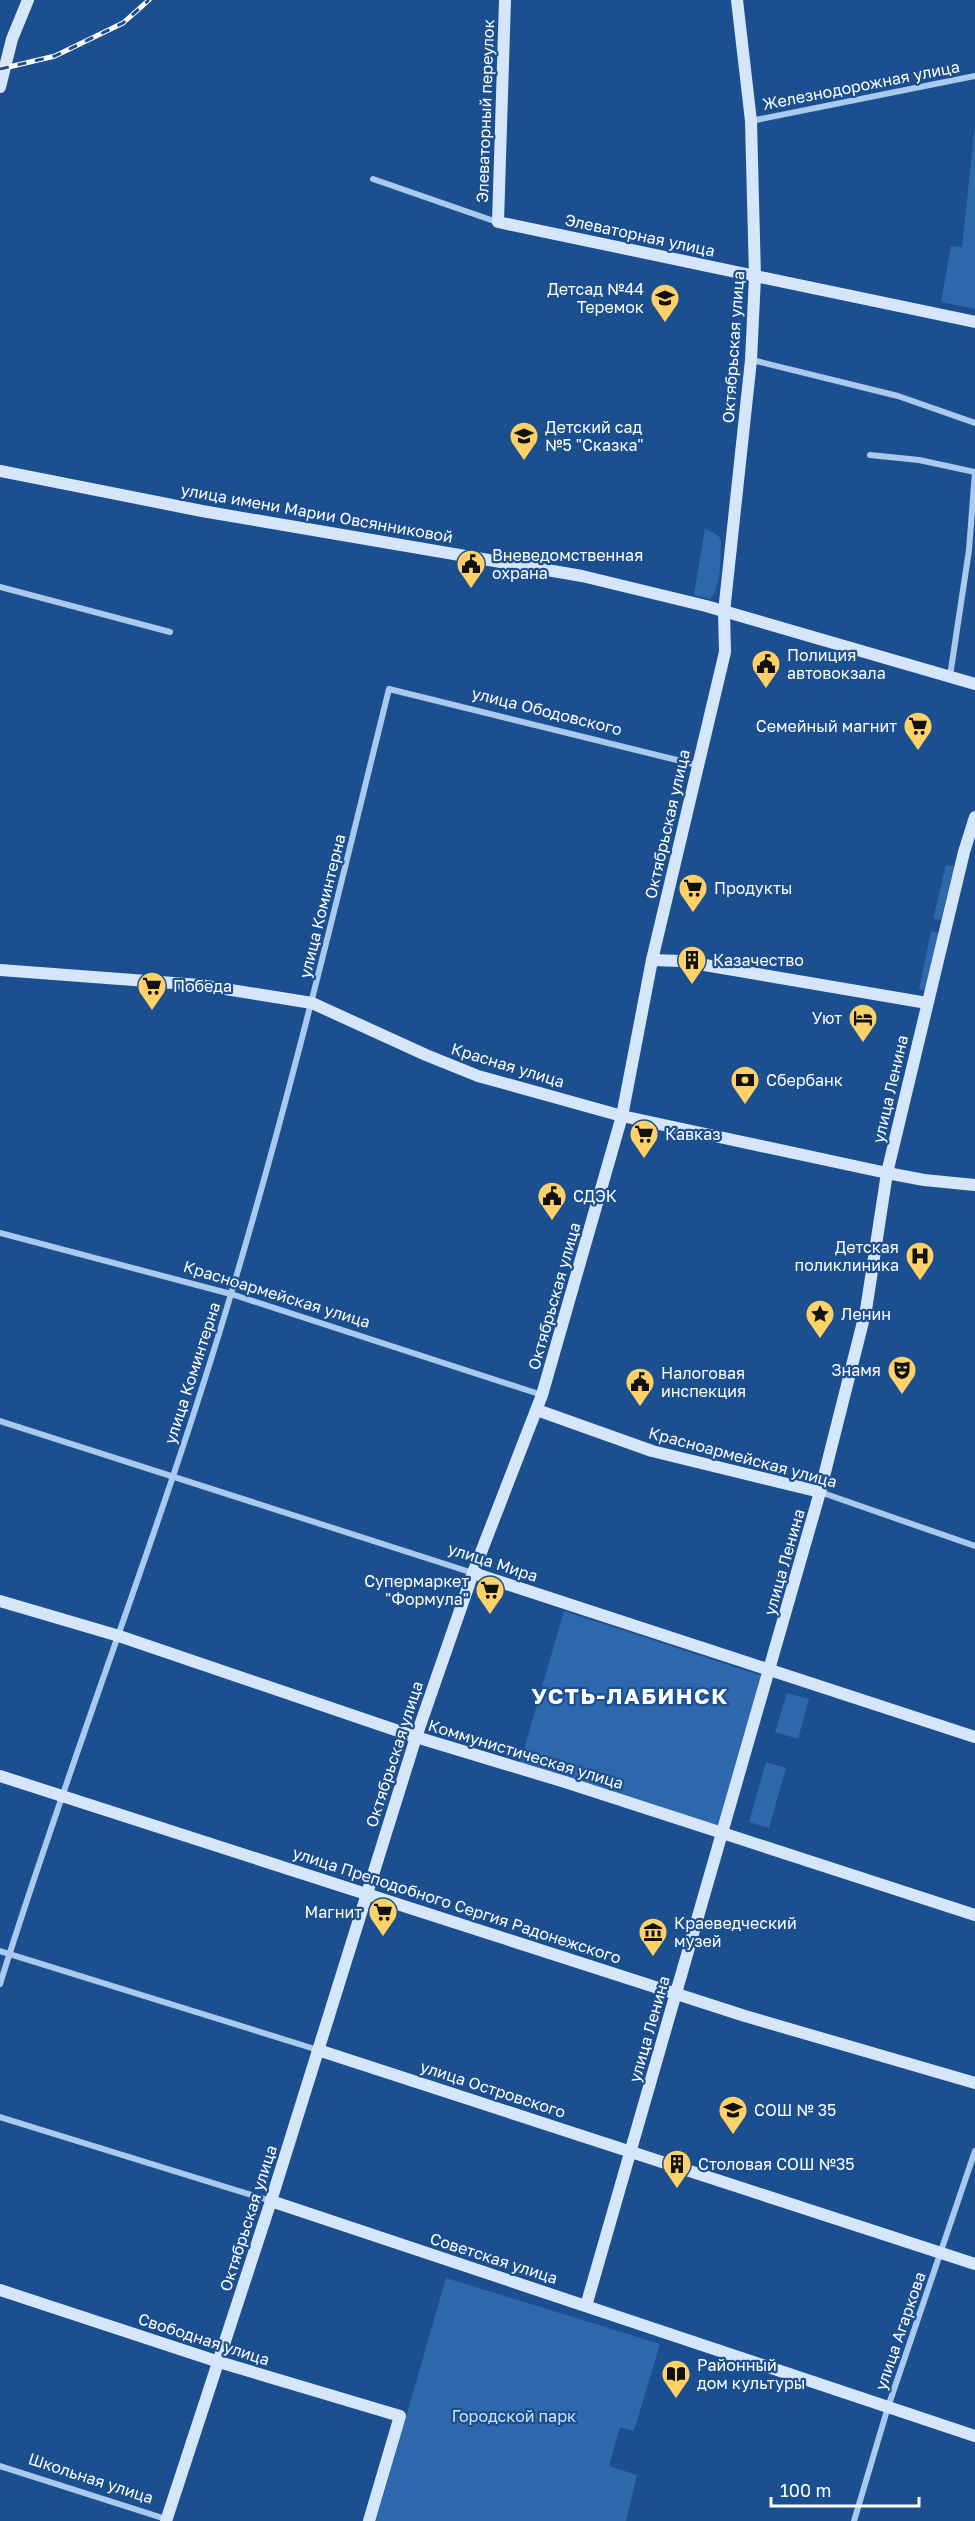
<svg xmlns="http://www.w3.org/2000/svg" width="975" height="2521" font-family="'Golos Text',sans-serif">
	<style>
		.green { fill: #2e69ad }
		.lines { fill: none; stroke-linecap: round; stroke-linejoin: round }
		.street { stroke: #a9c9ee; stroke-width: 6 }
		.secondary { stroke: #d6e6fa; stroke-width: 12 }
		.rail-casing { stroke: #fff; stroke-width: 5 }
		.rail { stroke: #1b4f8f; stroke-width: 3; stroke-dasharray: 9; stroke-linecap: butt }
		.labels { text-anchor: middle; stroke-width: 4.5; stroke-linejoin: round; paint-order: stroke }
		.street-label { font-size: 16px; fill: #fff; stroke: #1b4f8f }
		.poi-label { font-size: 16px; fill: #fff; stroke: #1b4f8f; text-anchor: start }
		.park-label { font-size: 16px; fill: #cfe3fa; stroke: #1b4f8f }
		.district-label { font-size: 22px; font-weight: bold; letter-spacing: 1.5px; fill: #fff; stroke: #1b4f8f }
	</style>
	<rect width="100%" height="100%" fill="#1b4f8f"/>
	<!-- green -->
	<g class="green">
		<polygon points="975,125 975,309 941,302 951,246 962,247"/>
		<path d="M705,528L719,536L721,542C720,558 722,587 710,599L694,595Z"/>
		<polygon points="946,865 954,866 941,920 933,919"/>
		<polygon points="931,931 939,933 927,987 924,990 919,990"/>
		<polygon points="564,1611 762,1676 721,1827 520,1763"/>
		<polygon points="787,1693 809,1699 798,1739 775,1732"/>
		<polygon points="766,1762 786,1768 769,1828 749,1822"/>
		<polygon points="446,2278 660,2344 634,2431 620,2427 609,2466 637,2475 626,2521 376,2521"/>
	</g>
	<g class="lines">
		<!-- street -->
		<g class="street">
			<polyline points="751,121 975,76"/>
			<polyline points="373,179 497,222"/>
			<polyline points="752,360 898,396 975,423"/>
			<polyline points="870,455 919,460 975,472"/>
			<polyline points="0,587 170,632"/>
			<polyline points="950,676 969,550 975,472"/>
			<polyline points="0,1233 231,1294 542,1395"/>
			<polyline points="0,1421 473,1573"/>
			<polyline points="820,1492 975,1546"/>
			<polyline points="0,1951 318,2050"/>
			<path d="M0,1984C72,1753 162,1527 231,1294C291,1094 339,891 389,689L697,765"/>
			<polyline points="0,2117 271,2201"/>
			<polyline points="0,2466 166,2519"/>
			<polyline points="854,2521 888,2407 975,2151"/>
		</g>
		<!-- secondary -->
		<g class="secondary">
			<polyline points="505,0 498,222 975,322"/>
			<polyline points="0,87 12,39 28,0"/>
			<polyline points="0,471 202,511 582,576 706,606 975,684"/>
			<polyline points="652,960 681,961 927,1003"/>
			<polyline points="0,970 200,985 312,1003 426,1055 478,1076 622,1116 887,1173 924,1180 975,1185"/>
			<polyline points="537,1410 652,1451 820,1492"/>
			<polyline points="473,1573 975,1737"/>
			<polyline points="0,1601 119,1636 416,1737 565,1782 975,1915"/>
			<polyline points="0,1776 745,2016 975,2083"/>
			<polyline points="318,2050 975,2264"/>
			<polyline points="271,2201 975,2436"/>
			<polyline points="0,2290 219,2362 400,2416 369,2521"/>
			<polyline points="586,2306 820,1492 866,1310 887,1173 964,852 975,817"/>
			<polyline points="166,2521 271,2201 416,1737 473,1573 542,1395 622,1116 652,960 725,652 724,612 751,360 755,277 751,121 737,0"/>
		</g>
		<!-- rail casing -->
		<g class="rail-casing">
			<polyline id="rail" points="0,69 55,56 123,23 149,0"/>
		</g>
		<!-- rail -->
		<use href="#rail" class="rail"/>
	</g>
	<!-- icons -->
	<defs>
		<g id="school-pin" transform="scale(1.5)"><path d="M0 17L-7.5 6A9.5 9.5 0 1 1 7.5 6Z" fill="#ffd166" stroke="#1b4f8f"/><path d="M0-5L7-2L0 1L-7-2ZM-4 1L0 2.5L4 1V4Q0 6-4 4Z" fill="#111"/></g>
		<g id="civic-pin" transform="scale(1.5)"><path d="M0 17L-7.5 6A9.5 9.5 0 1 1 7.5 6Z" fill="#ffd166" stroke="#1b4f8f"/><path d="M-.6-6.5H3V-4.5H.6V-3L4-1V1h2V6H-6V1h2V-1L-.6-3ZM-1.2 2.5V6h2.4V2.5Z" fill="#111"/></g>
		<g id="supermarket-pin" transform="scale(1.5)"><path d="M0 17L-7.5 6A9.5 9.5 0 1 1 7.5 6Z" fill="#ffd166" stroke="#1b4f8f"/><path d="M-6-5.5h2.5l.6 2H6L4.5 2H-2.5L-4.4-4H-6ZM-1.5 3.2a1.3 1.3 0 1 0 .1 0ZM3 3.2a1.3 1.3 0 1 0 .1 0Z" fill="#111"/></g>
		<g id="building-pin" transform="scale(1.5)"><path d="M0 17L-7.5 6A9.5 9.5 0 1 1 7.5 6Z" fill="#ffd166" stroke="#1b4f8f"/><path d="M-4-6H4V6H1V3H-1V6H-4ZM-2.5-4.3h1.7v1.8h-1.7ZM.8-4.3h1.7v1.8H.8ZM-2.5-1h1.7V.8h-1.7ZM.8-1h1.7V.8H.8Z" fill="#111"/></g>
		<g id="hotel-pin" transform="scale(1.5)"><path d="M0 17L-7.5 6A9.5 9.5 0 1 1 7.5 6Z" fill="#ffd166" stroke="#1b4f8f"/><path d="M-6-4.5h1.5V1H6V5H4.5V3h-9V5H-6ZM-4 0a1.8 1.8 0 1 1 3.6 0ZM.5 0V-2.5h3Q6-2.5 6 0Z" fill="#111"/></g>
		<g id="bank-pin" transform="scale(1.5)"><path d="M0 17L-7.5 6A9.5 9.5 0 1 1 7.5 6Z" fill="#ffd166" stroke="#1b4f8f"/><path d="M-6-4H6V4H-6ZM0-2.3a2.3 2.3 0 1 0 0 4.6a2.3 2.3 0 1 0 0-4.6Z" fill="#111"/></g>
		<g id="hospital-pin" transform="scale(1.5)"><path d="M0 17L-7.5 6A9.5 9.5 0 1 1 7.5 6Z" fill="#ffd166" stroke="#1b4f8f"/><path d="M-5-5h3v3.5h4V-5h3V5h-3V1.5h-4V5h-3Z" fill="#111"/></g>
		<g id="sight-pin" transform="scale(1.5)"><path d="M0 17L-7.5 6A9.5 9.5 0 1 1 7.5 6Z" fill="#ffd166" stroke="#1b4f8f"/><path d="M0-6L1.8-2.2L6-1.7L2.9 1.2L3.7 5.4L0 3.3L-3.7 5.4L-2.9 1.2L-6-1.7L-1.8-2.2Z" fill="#111"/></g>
		<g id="theatre-pin" transform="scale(1.5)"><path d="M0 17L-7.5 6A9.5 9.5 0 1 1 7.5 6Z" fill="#ffd166" stroke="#1b4f8f"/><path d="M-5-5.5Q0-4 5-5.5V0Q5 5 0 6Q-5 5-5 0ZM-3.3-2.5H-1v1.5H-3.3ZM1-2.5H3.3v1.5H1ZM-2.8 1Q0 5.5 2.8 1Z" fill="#111"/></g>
		<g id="museum-pin" transform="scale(1.5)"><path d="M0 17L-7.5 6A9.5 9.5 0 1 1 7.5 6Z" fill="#ffd166" stroke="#1b4f8f"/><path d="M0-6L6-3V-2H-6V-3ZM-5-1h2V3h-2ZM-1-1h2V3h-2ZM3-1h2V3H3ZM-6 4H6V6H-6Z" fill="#111"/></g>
		<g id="library-pin" transform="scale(1.5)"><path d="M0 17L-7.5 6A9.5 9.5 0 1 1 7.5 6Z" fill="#ffd166" stroke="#1b4f8f"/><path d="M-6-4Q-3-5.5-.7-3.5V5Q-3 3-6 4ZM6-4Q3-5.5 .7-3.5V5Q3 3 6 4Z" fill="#111"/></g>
	</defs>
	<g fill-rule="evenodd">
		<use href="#school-pin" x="665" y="298"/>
		<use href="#school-pin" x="524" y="436"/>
		<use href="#civic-pin" x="471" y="564"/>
		<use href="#civic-pin" x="766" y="664"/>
		<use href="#supermarket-pin" x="918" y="726"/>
		<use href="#supermarket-pin" x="693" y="888"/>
		<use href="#building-pin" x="692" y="960"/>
		<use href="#supermarket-pin" x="152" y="986"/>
		<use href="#hotel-pin" x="863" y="1018"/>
		<use href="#bank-pin" x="745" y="1080"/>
		<use href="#supermarket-pin" x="644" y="1134"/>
		<use href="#civic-pin" x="552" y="1196"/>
		<use href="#hospital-pin" x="920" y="1256"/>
		<use href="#sight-pin" x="820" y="1314"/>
		<use href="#theatre-pin" x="902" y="1370"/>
		<use href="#civic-pin" x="640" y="1382"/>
		<use href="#supermarket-pin" x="490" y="1590"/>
		<use href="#supermarket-pin" x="383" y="1912"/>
		<use href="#museum-pin" x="653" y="1932"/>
		<use href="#school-pin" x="733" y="2110"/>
		<use href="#building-pin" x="677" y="2164"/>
		<use href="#library-pin" x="676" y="2374"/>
	</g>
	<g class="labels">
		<!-- street labels -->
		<g class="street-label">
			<text transform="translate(861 85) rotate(-11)" y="6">Железнодорожная улица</text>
			<text transform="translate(485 111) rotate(-88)" y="6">Элеваторный переулок</text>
			<text transform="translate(640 235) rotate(12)" y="6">Элеваторная улица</text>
			<text transform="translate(733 347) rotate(-86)" y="6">Октябрьская улица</text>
			<text transform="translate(317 513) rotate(10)" y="6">улица имени Марии Овсянниковой</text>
			<text transform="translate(547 711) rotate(14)" y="6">улица Ободовского</text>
			<text transform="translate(667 824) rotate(-77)" y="6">Октябрьская улица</text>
			<text transform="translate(322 906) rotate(-76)" y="6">улица Коминтерна</text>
			<text transform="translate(508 1065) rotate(17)" y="6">Красная улица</text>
			<text transform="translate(890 1089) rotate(-77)" y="6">улица Ленина</text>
			<text transform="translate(277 1294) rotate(17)" y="6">Красноармейская улица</text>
			<text transform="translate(554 1296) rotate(-74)" y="6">Октябрьская улица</text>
			<text transform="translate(192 1373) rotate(-72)" y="6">улица Коминтерна</text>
			<text transform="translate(743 1457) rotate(15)" y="6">Красноармейская улица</text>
			<text transform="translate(493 1562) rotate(18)" y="6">улица Мира</text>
			<text transform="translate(784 1562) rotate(-74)" y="6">улица Ленина</text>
			<text transform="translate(394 1754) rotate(-72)" y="6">Октябрьская улица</text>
			<text transform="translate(526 1754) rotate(17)" y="6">Коммунистическая улица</text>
			<text transform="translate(457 1905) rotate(18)" y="6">улица Преподобного Сергия Радонежского</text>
			<text transform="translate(649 2029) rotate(-74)" y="6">улица Ленина</text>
			<text transform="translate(493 2089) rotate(18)" y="6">улица Островского</text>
			<text transform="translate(248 2218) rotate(-72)" y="6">Октябрьская улица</text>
			<text transform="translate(494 2258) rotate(18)" y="6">Советская улица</text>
			<text transform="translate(900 2331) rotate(-71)" y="6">улица Агаркова</text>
			<text transform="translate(204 2339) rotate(18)" y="6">Свободная улица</text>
			<text transform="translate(91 2478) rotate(18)" y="6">Школьная улица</text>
		</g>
		<!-- poi labels -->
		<g class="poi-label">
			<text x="644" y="295" text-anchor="end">Детсад №44<tspan x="644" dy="18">Теремок</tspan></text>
			<text x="545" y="433">Детский сад<tspan x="545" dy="18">№5 "Сказка"</tspan></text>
			<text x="492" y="561">Вневедомственная<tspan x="492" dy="18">охрана</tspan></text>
			<text x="787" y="661">Полиция<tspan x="787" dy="18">автовокзала</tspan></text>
			<text x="897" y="732" text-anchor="end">Семейный магнит</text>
			<text x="714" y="894">Продукты</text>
			<text x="713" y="966">Казачество</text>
			<text x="173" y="992">Победа</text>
			<text x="842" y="1024" text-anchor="end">Уют</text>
			<text x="766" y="1086">Сбербанк</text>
			<text x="665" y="1140">Кавказ</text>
			<text x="573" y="1202">СДЭК</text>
			<text x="899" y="1253" text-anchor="end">Детская<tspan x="899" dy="18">поликлиника</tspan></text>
			<text x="841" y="1320">Ленин</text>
			<text x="881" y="1376" text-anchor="end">Знамя</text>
			<text x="661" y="1379">Налоговая<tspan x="661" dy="18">инспекция</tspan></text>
			<text x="469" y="1587" text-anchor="end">Супермаркет<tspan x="469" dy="18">"Формула"</tspan></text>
			<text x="362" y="1918" text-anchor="end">Магнит</text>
			<text x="674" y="1929">Краеведческий<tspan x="674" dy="18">музей</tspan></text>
			<text x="754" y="2116">СОШ № 35</text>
			<text x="698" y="2170">Столовая СОШ №35</text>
			<text x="697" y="2371">Районный<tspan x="697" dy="18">дом культуры</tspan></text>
		</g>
		<!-- park labels -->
		<g class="park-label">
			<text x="514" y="2422">Городской парк</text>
		</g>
		<!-- district labels -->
		<g class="district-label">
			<text x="630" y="1704">УСТЬ-ЛАБИНСК</text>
		</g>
	</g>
	<!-- scale -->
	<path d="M771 2497v9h148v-9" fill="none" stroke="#ffffff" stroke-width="3"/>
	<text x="780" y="2497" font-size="18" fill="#ffffff" stroke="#1b4f8f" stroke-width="4.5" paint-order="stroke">100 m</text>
</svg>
